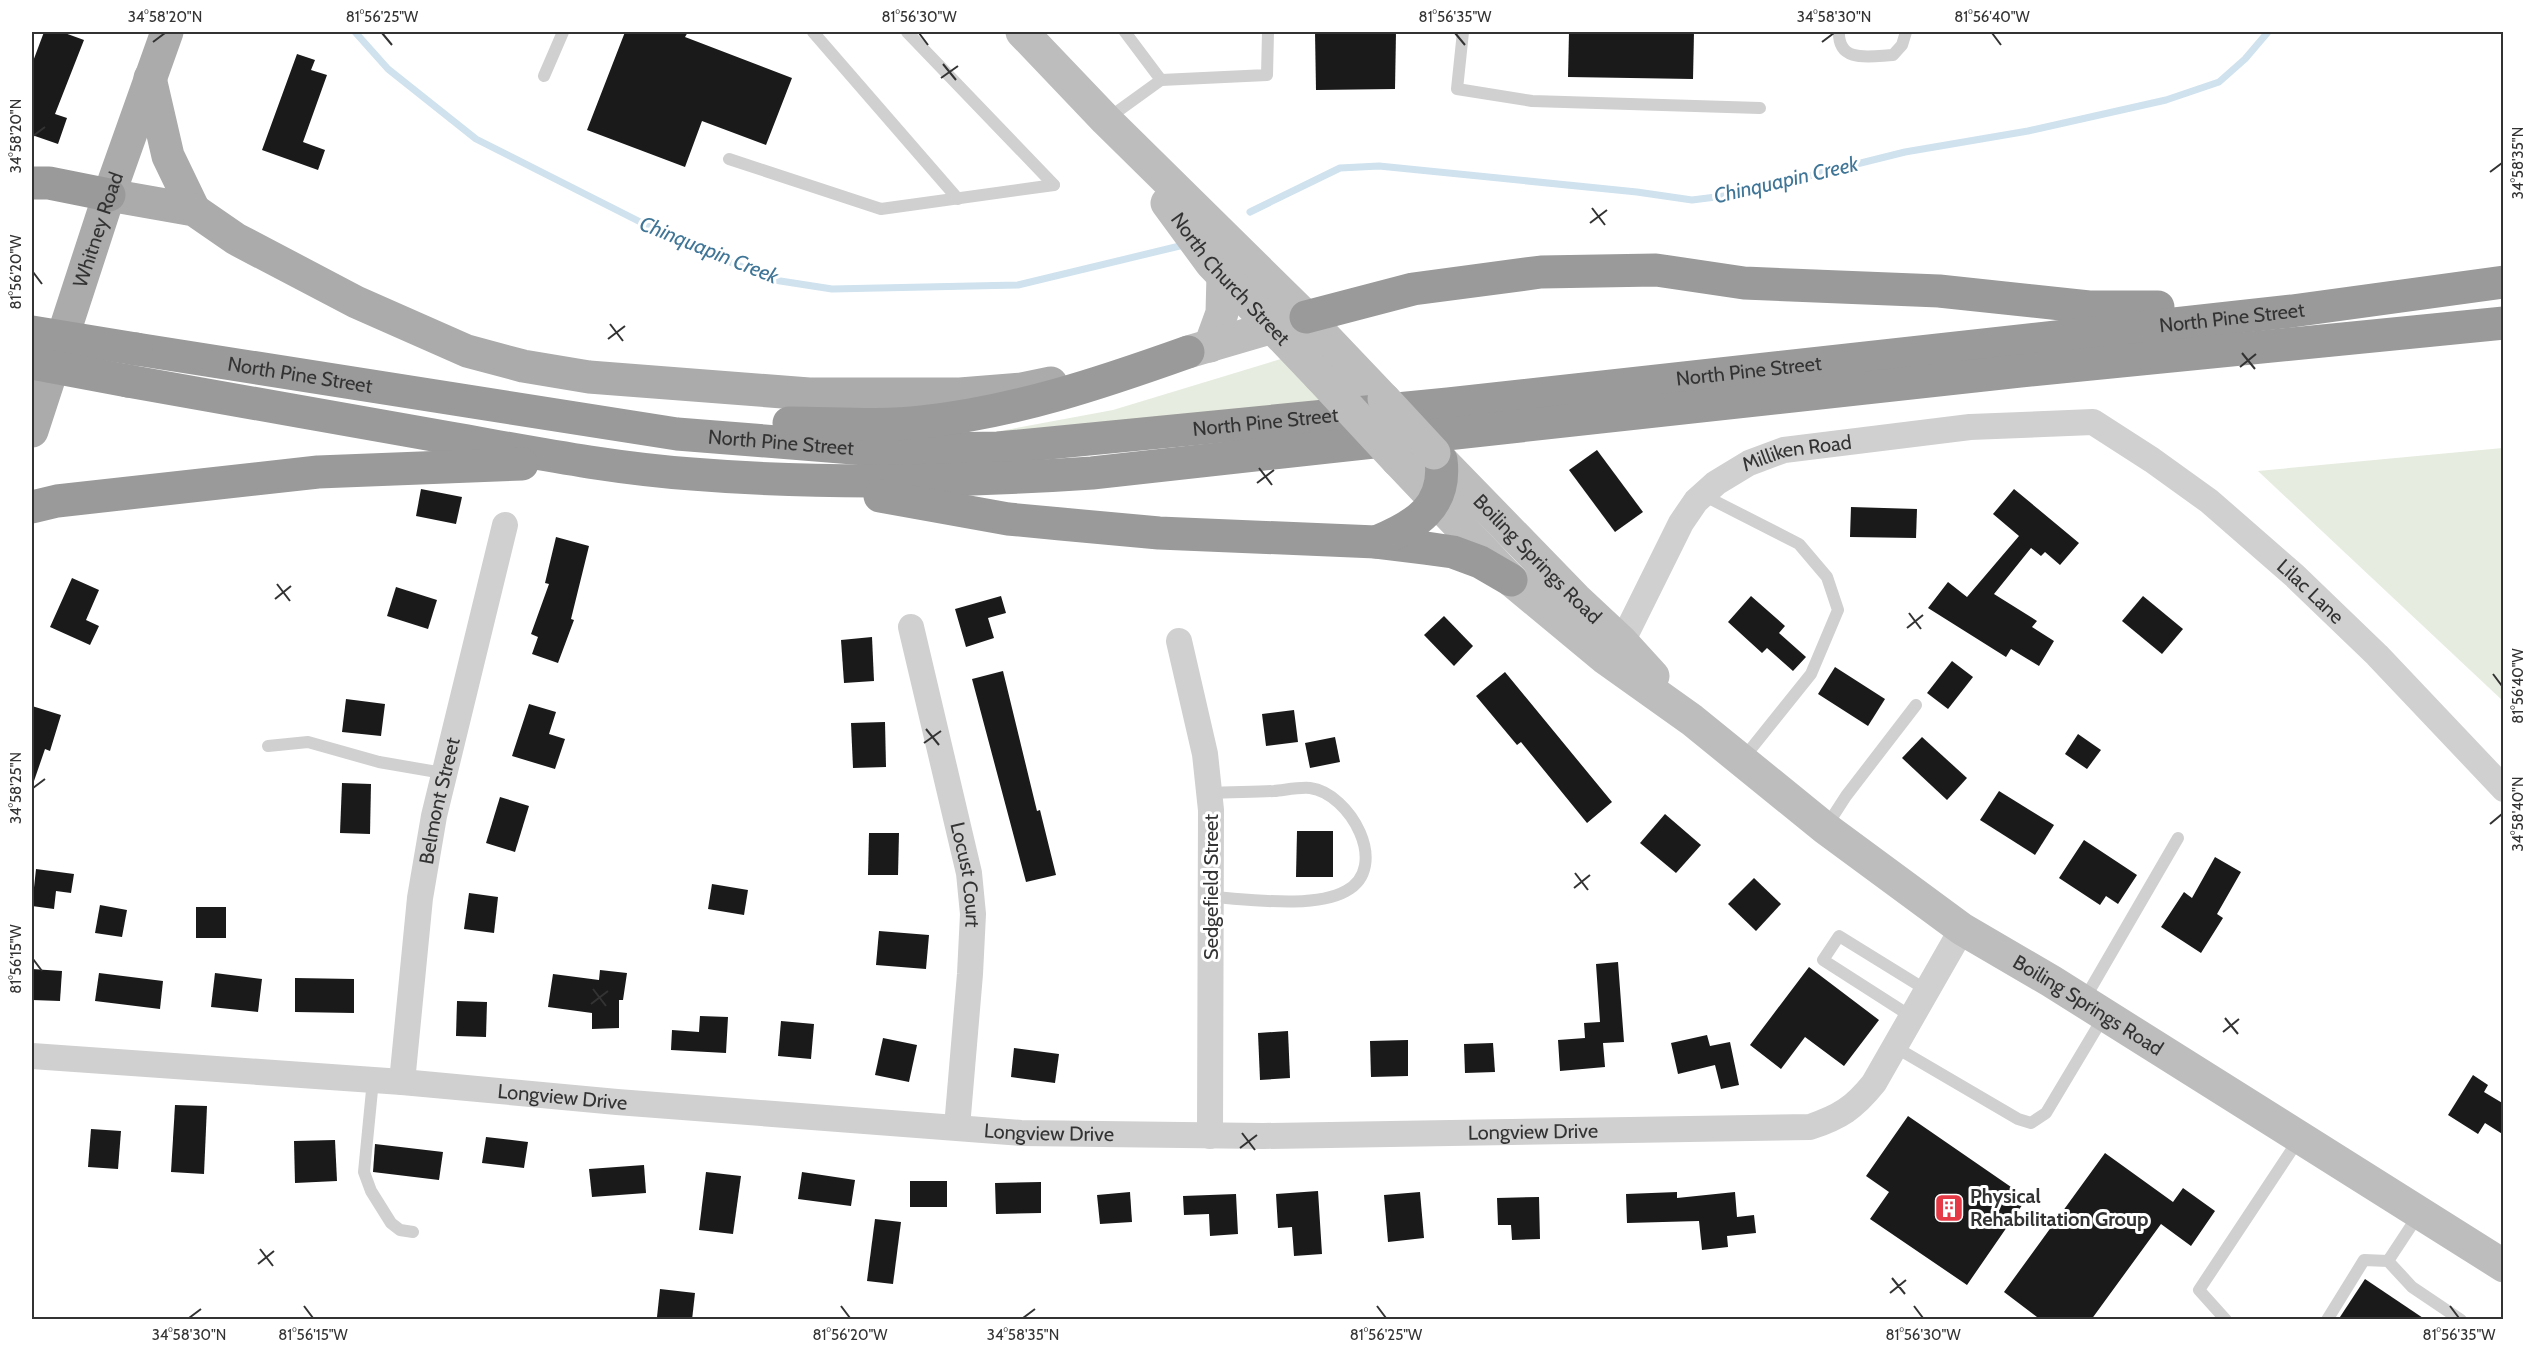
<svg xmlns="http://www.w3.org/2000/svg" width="2535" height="1351" font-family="Cabin,sans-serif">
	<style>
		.green { fill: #e6ecdf }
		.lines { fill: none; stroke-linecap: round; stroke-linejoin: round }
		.stream { stroke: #cfe2ee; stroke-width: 7 }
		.building { fill: #1a1a1a }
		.lane { stroke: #d0d0d0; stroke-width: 12 }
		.street { stroke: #d0d0d0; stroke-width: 26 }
		.secondary { stroke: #bdbdbd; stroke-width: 33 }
		.primary { stroke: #ababab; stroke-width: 33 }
		.highway { stroke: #9a9a9a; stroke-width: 33 }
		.secondary-bridge { stroke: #bdbdbd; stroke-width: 33 }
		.highway-bridge { stroke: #9a9a9a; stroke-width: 33 }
		.ticks { fill: none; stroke: #333; stroke-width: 2 }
		.labels { text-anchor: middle; stroke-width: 6; stroke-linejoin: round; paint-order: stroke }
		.street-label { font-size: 20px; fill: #333; stroke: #fff }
		.poi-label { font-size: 20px; font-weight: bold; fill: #333; stroke: #fff; text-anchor: start }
		.water-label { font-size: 21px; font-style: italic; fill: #3f7597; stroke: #fff }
		.neatline { fill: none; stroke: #333; stroke-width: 2 }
		.ticks-label { font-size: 15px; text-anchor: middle; fill: #333 }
	</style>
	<rect width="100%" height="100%" fill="#fff"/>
	<!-- green -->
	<g class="green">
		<polygon points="1284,358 1336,412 941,442 1113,410"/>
		<polygon points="2503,448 2504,448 2503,701 2258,471"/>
	</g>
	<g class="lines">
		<!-- stream -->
		<g class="stream">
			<polyline points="355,32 388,69 476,139 672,238 774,280 832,289 1018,285 1188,244"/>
			<polyline points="1250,212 1340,168 1379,166 1637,192 1692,200 1732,195 1905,152 2028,131 2166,100 2219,82 2245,59 2268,32"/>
		</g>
	</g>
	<!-- building -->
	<g class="building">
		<polygon points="44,32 62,32 84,40 55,114 67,118 58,144 32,135 32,64"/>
		<polygon points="625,32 688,32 685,37 792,78 766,145 702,121 685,167 587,130"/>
		<polygon points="1315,32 1396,32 1395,89 1316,90"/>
		<polygon points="1569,32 1694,32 1693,79 1568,77"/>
		<polygon points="297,54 315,60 311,70 327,75 303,142 325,150 318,170 262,150"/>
		<polygon points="1597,450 1643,512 1615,532 1569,470"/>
		<polygon points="421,489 462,497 456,524 416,516"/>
		<polygon points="2014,489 2079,543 2060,565 2045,552 2041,556 2031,548 1994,594 2037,621 2032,627 2054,641 2039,666 2011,649 2006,657 1928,608 1948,582 1967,597 2019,536 1993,514"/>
		<polygon points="1851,507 1917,509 1916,538 1850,537"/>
		<polygon points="556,537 589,546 571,619 574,620 558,663 532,654 538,637 531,634 549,584 545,583"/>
		<polygon points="72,578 99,590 86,620 99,626 90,645 50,627"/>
		<polygon points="396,587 437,600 428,629 387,616"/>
		<polygon points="1001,596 1006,613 988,618 994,638 966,647 955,609"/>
		<polygon points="1751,596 1785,626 1779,633 1806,657 1793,671 1767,648 1762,653 1728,622"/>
		<polygon points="2143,596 2183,629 2162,654 2122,621"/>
		<polygon points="1444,616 1473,646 1454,666 1424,635"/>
		<polygon points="872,637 874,681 844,683 841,640"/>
		<polygon points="1952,661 1973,677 1948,709 1927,693"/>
		<polygon points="1835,667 1885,699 1868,726 1818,694"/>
		<polygon points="1003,671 1037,811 1040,810 1056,875 1026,882 972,679"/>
		<polygon points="1505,672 1612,802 1587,823 1521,742 1517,745 1476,696"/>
		<polygon points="346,699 385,704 381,736 342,732"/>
		<polygon points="529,704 556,712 549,734 565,739 555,769 512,756"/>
		<polygon points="32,706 61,715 50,751 45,749 34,781 32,781"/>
		<polygon points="1294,710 1298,742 1266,746 1262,714"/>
		<polygon points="885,722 886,767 853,768 851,723"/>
		<polygon points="2078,734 2101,750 2087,769 2065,754"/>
		<polygon points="1335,737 1340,762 1310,768 1305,743"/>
		<polygon points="1922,737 1967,778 1947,800 1902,758"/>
		<polygon points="342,783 371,784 370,834 340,833"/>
		<polygon points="1999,791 2054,825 2035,855 1980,820"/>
		<polygon points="500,797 529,806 515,852 486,843"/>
		<polygon points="1665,814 1701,845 1676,873 1640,843"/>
		<polygon points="1297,831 1333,831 1333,877 1296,877"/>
		<polygon points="869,833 899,833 898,875 868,875"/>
		<polygon points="2084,840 2137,875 2118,904 2106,896 2100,905 2059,878"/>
		<polygon points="2215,857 2241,872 2217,914 2223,918 2201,953 2161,927 2184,892 2192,898"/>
		<polygon points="36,869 74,874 71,893 56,891 54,909 32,906"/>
		<polygon points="1754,878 1781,904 1756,931 1728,904"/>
		<polygon points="712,884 748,890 744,915 708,909"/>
		<polygon points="469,893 498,897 494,933 464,929"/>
		<polygon points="100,905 127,910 122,937 95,933"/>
		<rect x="196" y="907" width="30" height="31"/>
		<polygon points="879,931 929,935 926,969 876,965"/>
		<polygon points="1618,962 1624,1042 1603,1043 1605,1067 1560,1071 1558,1040 1585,1038 1584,1023 1600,1022 1596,964"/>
		<polygon points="1809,967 1879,1020 1844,1066 1805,1037 1781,1069 1750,1045"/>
		<polygon points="32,969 62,971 60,1001 32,1000"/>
		<polygon points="600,970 627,973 623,1000 619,1000 619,1028 592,1029 592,1013 548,1007 553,974 599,980"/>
		<polygon points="99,973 163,981 160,1009 95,1001"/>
		<polygon points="215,973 262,979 258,1012 211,1007"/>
		<polygon points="295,978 354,979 354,1013 295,1012"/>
		<polygon points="457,1001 487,1002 486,1037 456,1036"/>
		<polygon points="700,1016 728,1017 726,1053 671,1050 672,1030 699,1032"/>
		<polygon points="781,1021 814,1024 811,1059 778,1056"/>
		<polygon points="1288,1031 1290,1078 1260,1080 1258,1033"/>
		<polygon points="1707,1035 1710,1046 1730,1042 1739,1085 1721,1089 1715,1065 1678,1074 1671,1043"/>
		<polygon points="883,1038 917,1045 909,1082 875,1075"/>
		<polygon points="1408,1040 1408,1076 1371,1077 1370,1041"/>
		<polygon points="1493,1043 1495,1072 1465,1073 1464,1044"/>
		<polygon points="1014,1048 1059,1054 1055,1083 1011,1077"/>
		<polygon points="2473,1075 2488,1085 2484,1092 2504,1104 2504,1135 2485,1123 2478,1134 2448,1115"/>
		<polygon points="175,1105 207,1106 204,1174 171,1172"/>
		<polygon points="1908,1116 2027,1198 1967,1285 1870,1219 1889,1192 1866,1176"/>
		<polygon points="91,1129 121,1131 118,1169 88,1167"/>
		<polygon points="486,1137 528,1142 524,1168 482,1163"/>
		<polygon points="335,1140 337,1181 295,1183 294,1141"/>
		<polygon points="375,1144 443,1152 439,1180 373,1172"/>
		<polygon points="2105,1153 2173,1202 2183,1188 2215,1211 2191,1246 2161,1224 2091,1320 2041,1320 2004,1292"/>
		<polygon points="644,1165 646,1193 592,1197 589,1169"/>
		<polygon points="706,1172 741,1176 733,1234 699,1230"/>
		<polygon points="802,1172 855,1180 851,1206 798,1199"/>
		<rect x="910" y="1181" width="37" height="26"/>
		<polygon points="1041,1182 1041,1213 996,1214 995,1183"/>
		<polygon points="1318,1191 1322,1254 1294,1256 1292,1227 1278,1228 1276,1194"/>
		<polygon points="1130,1192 1132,1222 1100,1224 1097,1195"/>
		<polygon points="1420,1192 1424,1238 1388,1242 1384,1195"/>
		<polygon points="1677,1192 1677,1198 1735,1192 1737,1217 1754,1215 1756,1233 1727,1236 1728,1247 1702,1250 1699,1221 1627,1223 1626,1194"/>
		<polygon points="1236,1194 1238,1234 1210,1236 1209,1214 1184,1215 1183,1196"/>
		<polygon points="1539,1197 1540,1239 1512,1240 1511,1225 1498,1225 1497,1198"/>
		<polygon points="875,1219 901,1222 893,1284 867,1281"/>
		<polygon points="2365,1279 2426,1320 2338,1320"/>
		<polygon points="660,1289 695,1293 692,1320 657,1317"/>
	</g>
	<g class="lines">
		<!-- lane -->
		<g class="lane">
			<polyline points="813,32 958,199"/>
			<polyline points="907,32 1054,185"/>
			<polyline points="1463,32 1457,89 1532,101 1760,108"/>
			<path d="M1839,32C1838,64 1871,56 1893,55L1902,45L1906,32"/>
			<polyline points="544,76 563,32"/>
			<polyline points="1161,80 1267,75 1268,32"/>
			<polyline points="1107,119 1161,80 1125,32"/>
			<polyline points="729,159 881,209 1054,185"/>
			<polyline points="1703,495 1799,544 1827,577 1838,610 1811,674 1742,760"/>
			<polyline points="268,746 308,742 379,762 443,773"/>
			<path d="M1210,793C1231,792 1252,792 1274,791C1285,790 1299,787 1310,788C1350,793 1391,867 1346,891C1314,909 1248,899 1211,897"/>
			<polyline points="1826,827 1846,796 1916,705"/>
			<polyline points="2084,1000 2178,838"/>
			<polyline points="1912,1017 1823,960 1839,936 1928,991"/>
			<polyline points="1895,1047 2018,1119 2031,1123 2046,1113 2104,1016"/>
			<polyline points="373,1080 364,1172 371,1191 391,1223 400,1230 413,1232"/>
			<polyline points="2388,1261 2412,1287 2461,1320"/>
			<polyline points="2226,1320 2199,1290 2299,1139"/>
			<polyline points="2327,1320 2364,1260 2388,1261 2419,1214"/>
		</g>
		<!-- street -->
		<g class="street">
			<path id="s1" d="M911,627L969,873L973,914L970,974L957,1127"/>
			<polyline points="1179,641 1205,754 1211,810 1210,1136"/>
			<path id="s2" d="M1609,654L1622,642L1681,523L1696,501L1716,483L1749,463L1784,450L1970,427L2093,422L2152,460L2209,501L2295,576L2377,655L2504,789"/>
			<path id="s3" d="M32,1056L402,1082L617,1102L1021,1133L1263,1136L1810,1127C1840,1117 1854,1108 1874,1083L1962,929"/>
			<path id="s4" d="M402,1082L420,898L434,816L505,525"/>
		</g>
		<!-- secondary -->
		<g class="secondary">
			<polyline points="1022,32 1106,120 1306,317 1384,399"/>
			<path id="s5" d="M1167,203L1211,263L1320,377"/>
			<polyline points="1210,346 1222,313 1223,275"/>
			<polyline points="1188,352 1290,322"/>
			<path id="s6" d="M1434,453L1576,599L1622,642L1653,676"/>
			<path id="s7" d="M1398,461L1511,580L1605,658L1692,720L1825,828L1962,929L2051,981L2504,1266"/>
		</g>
		<!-- primary -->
		<g class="primary">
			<polyline points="150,78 168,156 194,210"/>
			<polyline points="109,195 194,210 236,239 356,302 467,351 523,366 589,377 809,394 960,394 1022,389 1051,383"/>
			<path id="s8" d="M32,431L109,195L167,32"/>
		</g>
		<!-- highway -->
		<g class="highway">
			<polyline points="32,183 49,183 109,195"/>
			<polyline points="1306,317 1413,289 1541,272 1656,270 1744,283 1939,291 2089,307 2158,307"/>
			<path id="s9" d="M136,349L677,434L878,450L998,448L1448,404L2292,311L2504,282"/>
			<path d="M128,381C235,400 343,419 450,438C530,452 610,468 692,474C825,485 958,482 1092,473L2020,371L2504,323"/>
			<path d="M789,423C833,423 879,427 922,422C1015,412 1101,383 1188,352"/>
			<polyline points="880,496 1008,519 1061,524 1159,533 1376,542 1425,548 1453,552 1480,562 1511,580"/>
			<polyline points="32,507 57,501 318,472 522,464"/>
			<path d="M1376,542C1415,526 1447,507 1441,460"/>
		</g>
		<!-- secondary-bridge -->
		<g class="secondary-bridge">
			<polyline points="1320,377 1398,461"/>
			<polyline points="1384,399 1434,453"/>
		</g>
		<!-- highway-bridge -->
		<g class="highway-bridge">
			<polyline points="32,332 136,349"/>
			<polyline points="32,363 128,381"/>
		</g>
	</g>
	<!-- ticks -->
	<path class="ticks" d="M382,33L392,45M919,33L928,45M1455,33L1465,45M1992,33L2001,45M153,42L165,33M1822,42L1834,33M943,64L956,80M941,78L958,66M33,136L45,127M2490,172L2502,163M1592,208L1605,225M1590,223L1607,210M33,272L42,284M610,324L623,341M608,339L625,326M2242,353L2255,369M2240,367L2256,354M1259,468L1272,485M1257,483L1274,470M277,584L290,601M275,599L291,586M1909,613L1921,629M1907,628L1923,615M2493,674L2502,686M926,729L939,745M924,743L941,731M33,788L45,779M2490,824L2502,814M1575,873L1588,890M1574,888L1590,875M33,959L42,971M593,989L606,1006M591,1004L608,991M2225,1018L2238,1034M2223,1032L2239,1019M1242,1133L1255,1150M1240,1148L1257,1135M260,1249L273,1266M258,1264L274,1251M1892,1278L1905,1294M1890,1293L1906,1280M304,1306L313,1318M841,1306L850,1318M1377,1306L1386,1318M1914,1306L1923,1318M2450,1306L2459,1318M189,1318L201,1309M1023,1318L1035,1309"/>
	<!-- icons -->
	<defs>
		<g id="building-square" transform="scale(1.5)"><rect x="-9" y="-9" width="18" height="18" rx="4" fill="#e63946" stroke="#fff"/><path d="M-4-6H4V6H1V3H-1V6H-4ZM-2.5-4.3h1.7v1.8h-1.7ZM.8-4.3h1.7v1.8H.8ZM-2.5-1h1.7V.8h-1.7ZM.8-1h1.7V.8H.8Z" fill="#fff"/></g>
	</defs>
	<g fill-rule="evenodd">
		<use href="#building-square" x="1949" y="1208"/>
	</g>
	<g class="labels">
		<!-- street labels -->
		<g class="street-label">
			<text dy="7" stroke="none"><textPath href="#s8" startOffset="212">Whitney Road</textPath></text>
			<text dy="7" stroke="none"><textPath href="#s5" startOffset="99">North Church Street</textPath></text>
			<text dy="7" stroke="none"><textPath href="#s9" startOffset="2110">North Pine Street</textPath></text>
			<text dy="7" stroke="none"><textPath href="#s9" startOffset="1624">North Pine Street</textPath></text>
			<text dy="7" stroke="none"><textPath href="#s9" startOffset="166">North Pine Street</textPath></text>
			<text dy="7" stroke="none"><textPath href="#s9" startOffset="1138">North Pine Street</textPath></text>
			<text dy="7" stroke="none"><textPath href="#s9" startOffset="652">North Pine Street</textPath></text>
			<text dy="7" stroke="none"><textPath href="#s2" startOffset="292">Milliken Road</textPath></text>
			<text dy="7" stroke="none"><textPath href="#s6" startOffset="148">Boiling Springs Road</textPath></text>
			<text dy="7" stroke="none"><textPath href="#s2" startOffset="867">Lilac Lane</textPath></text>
			<text dy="7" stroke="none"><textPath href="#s4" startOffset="284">Belmont Street</textPath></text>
			<text dy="7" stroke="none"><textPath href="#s1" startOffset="254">Locust Court</textPath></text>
			<text transform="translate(1211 887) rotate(-90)" y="7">Sedgefield Street</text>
			<text dy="7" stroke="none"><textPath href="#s7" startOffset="882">Boiling Springs Road</textPath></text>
			<text dy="7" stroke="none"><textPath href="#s3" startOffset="532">Longview Drive</textPath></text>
			<text dy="7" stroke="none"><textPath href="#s3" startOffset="1504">Longview Drive</textPath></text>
			<text dy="7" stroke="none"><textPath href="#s3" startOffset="1020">Longview Drive</textPath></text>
		</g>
		<!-- poi labels -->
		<g class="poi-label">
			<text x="1970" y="1203">Physical<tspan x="1970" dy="23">Rehabilitation Group</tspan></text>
		</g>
		<!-- water labels -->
		<g class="water-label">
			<text transform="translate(1786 180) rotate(-13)" y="7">Chinquapin Creek</text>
			<text transform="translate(709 250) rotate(22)" y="7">Chinquapin Creek</text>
		</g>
	</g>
	<!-- border -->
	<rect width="2535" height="1351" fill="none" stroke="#ffffff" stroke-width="66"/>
	<rect x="33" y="33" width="2469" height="1285" class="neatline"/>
	<g class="ticks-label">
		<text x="165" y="22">34°58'20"N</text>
		<text x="382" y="22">81°56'25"W</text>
		<text x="919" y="22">81°56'30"W</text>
		<text x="1455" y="22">81°56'35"W</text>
		<text x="1834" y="22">34°58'30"N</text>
		<text x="1992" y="22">81°56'40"W</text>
		<text transform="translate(16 136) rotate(-90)" y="5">34°58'20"N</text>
		<text transform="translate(2518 163) rotate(-90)" y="5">34°58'35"N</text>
		<text transform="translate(16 272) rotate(-90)" y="5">81°56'20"W</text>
		<text transform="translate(2518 686) rotate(-90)" y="5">81°56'40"W</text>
		<text transform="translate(16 788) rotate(-90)" y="5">34°58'25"N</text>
		<text transform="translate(2518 814) rotate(-90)" y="5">34°58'40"N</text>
		<text transform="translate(16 959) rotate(-90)" y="5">81°56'15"W</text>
		<text x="189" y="1340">34°58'30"N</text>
		<text x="313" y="1340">81°56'15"W</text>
		<text x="850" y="1340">81°56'20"W</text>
		<text x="1023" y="1340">34°58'35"N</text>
		<text x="1386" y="1340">81°56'25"W</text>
		<text x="1923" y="1340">81°56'30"W</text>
		<text x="2459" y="1340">81°56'35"W</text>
	</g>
</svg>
